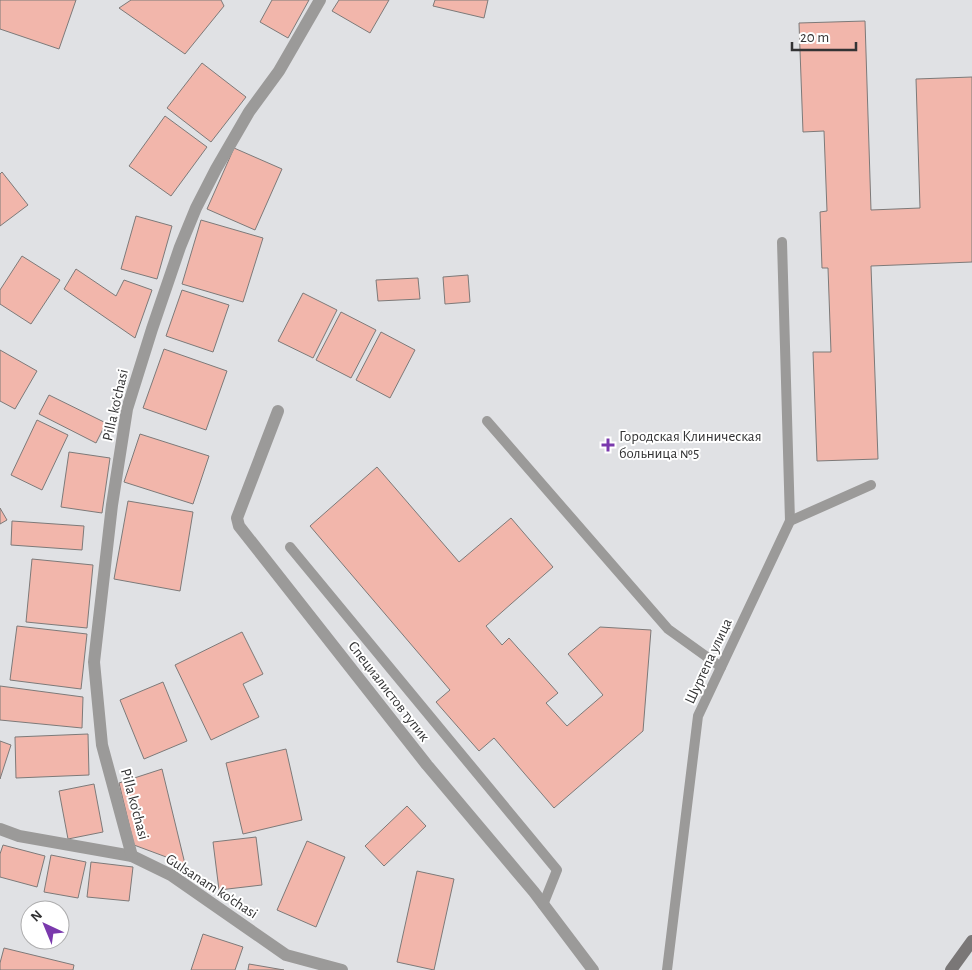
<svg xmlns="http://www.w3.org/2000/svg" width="972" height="970" font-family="'Alegreya Sans',sans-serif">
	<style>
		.building { fill: #f2b6ab; stroke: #7d7a79 }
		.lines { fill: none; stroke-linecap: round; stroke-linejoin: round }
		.service { stroke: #9b9a99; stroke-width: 10 }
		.minor { stroke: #9b9a99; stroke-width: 12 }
		.secondary { stroke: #7a7777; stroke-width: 12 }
		.poi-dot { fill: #7a39ad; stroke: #fff; stroke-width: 2 }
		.labels { text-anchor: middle; stroke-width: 4; stroke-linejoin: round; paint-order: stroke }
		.street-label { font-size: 15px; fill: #333334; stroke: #fff }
		.poi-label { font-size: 15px; fill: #333334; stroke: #fff; text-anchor: start }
	</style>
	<rect width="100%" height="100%" fill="#e0e1e4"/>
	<!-- building -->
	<g class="building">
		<polygon points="0,0 76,0 59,49 0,29"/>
		<polygon points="131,0 221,0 224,6 185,54 119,8"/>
		<polygon points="272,0 309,0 288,38 260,22"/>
		<polygon points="339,0 389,0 370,33 332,11"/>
		<polygon points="435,0 488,0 484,18 433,6"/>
		<polygon points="865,21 871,210 920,208 916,79 972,77 972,262 871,266 878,459 817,461 813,352 831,352 828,268 822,268 820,212 827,211 824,131 803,132 799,23"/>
		<polygon points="202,63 246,97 211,142 167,108"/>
		<polygon points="165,116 207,147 171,196 129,166"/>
		<polygon points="234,148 282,169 255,230 207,209"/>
		<polygon points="2,172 28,205 0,226 0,174"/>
		<polygon points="136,216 172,226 157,279 121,269"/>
		<polygon points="201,220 263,238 243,302 182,284"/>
		<polygon points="22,256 60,280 31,324 0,304 0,290"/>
		<polygon points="76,269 116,296 124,280 152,290 135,338 64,289"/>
		<polygon points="468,275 470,302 445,304 443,277"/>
		<polygon points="418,278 420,299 378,301 376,280"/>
		<polygon points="182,290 229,305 213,352 166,336"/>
		<polygon points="303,293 337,310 313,358 278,341"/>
		<polygon points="341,312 376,330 351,378 316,360"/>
		<polygon points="381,332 415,350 390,398 356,380"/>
		<polygon points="164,349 227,371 206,430 143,408"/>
		<polygon points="0,350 37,371 15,409 0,401"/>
		<polygon points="49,395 106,423 96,443 39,414"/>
		<polygon points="37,420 68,435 42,490 11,475"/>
		<polygon points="140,434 209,456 193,504 124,482"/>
		<polygon points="69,452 110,458 102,513 61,507"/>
		<polygon points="377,467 459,562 511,518 553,567 486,626 502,645 509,638 558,693 546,703 567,726 603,695 568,654 600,627 651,630 643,731 554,808 494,738 479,751 436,702 450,690 310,526"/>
		<polygon points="128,501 193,512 180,591 114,579"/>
		<polygon points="0,508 7,520 0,524"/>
		<polygon points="12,521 84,526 82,550 11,545"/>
		<polygon points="32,559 93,565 87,628 26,622"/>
		<polygon points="17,626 87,634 81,689 10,680"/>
		<polygon points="242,632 263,674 243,684 259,717 211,740 175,665"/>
		<polygon points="163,682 187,741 144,759 120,700"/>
		<polygon points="0,686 83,697 82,728 0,720"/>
		<polygon points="88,734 89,775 16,778 15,737"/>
		<polygon points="0,741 11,745 0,779"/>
		<polygon points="286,749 302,820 243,834 226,763"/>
		<polygon points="162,769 185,864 134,845 119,783"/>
		<polygon points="94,784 103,832 68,839 59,791"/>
		<polygon points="407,806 426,826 384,866 365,846"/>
		<polygon points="256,837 262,885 219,890 213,842"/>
		<polygon points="307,841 345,857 316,927 277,910"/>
		<polygon points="3,845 45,856 37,887 0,877 0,854"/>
		<polygon points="51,855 86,862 78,898 44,892"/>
		<polygon points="91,862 133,867 129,901 87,897"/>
		<polygon points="417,871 454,879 434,970 397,962"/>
		<polygon points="203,934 243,947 235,970 191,970"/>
		<polygon points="4,948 74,965 73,970 0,970 0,963"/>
		<polygon points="249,964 284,970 248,970"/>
	</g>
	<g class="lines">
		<!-- service -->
		<g class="service">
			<polyline points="782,242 790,521"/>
			<polyline points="487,421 668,629 721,667"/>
			<polyline points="290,547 557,870 543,905"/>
			<polyline points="667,970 698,716 790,521 871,485"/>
		</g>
		<!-- minor -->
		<g class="minor">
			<polyline points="278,411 237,518 239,526 427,765 534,892 593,970"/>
			<polyline points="0,829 19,836 132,856 171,875 286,955 342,970"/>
			<polyline points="132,856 102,745 94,662 112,505 127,409 152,329 180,247 196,208 216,169 249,112 279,71 320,0"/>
		</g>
		<!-- secondary -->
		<polyline class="secondary" points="951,970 972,941"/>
	</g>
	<!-- markers -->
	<path class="poi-dot" d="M605.5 437.5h5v5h5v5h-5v5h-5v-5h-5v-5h5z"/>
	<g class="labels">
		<!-- street labels -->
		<g class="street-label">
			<text transform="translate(115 405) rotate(-77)" y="5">Pilla ko'chasi</text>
			<text transform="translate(708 661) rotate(-65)" y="5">Шуртепа улица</text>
			<text transform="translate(389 691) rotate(52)" y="5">Специалистов тупик</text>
			<text transform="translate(135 804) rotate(75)" y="5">Pilla ko'chasi</text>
			<text transform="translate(212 886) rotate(33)" y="5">Gulsanam ko'chasi</text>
		</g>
		<!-- poi labels -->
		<g class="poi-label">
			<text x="619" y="441">Городская Клиническая<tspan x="619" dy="17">больница №5</tspan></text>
		</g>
	</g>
	<!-- north arrow -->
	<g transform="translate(45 925) rotate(316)"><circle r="24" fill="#ffffff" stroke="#adadae"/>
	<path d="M0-4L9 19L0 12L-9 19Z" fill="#7a39ad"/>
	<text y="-8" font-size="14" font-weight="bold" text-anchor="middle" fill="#333334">N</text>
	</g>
	<!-- scale -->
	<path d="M792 42v8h64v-8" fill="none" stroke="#333334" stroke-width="2.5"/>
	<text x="800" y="42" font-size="15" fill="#333334" stroke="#ffffff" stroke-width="4" paint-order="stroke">20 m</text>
</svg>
